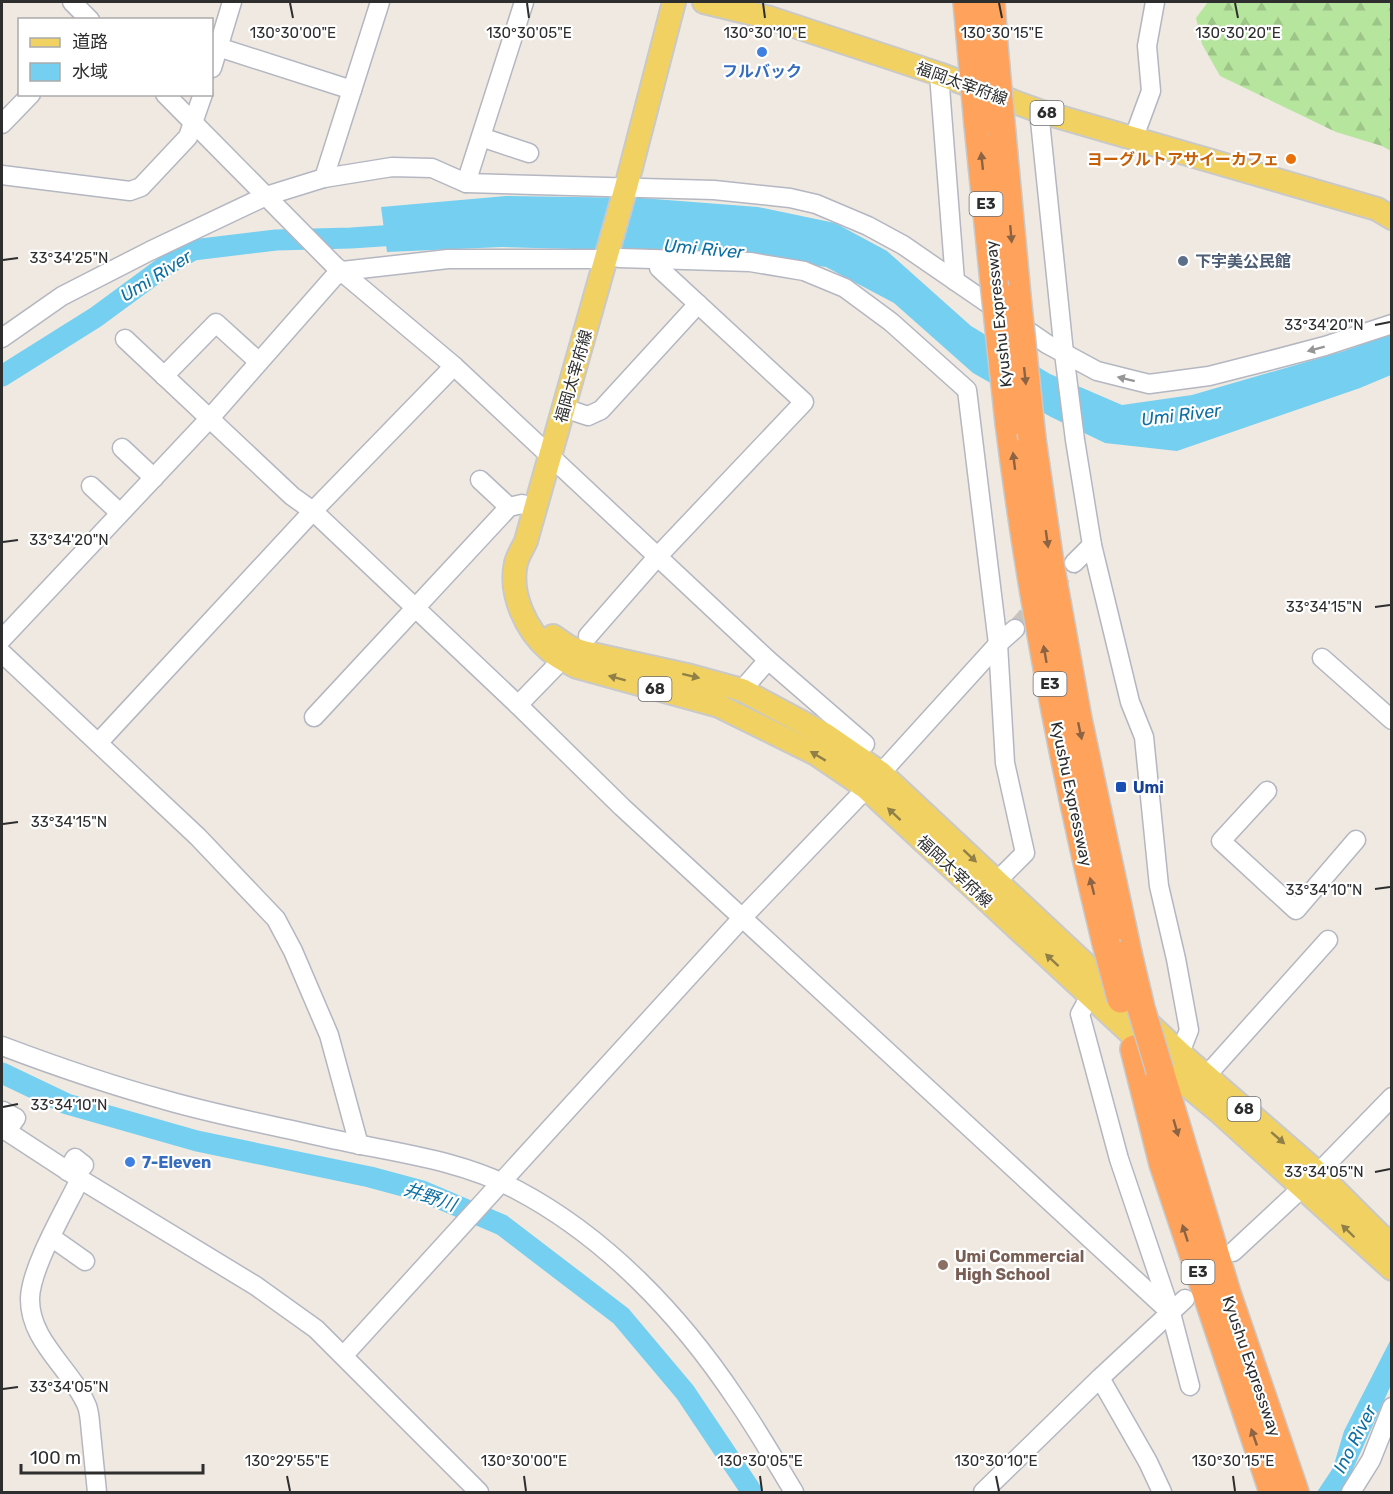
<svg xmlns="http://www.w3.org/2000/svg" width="1393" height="1494" font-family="Rubik,'Noto Sans JP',sans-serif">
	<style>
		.forest { fill: url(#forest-firs) }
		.water { fill: #75cff0 }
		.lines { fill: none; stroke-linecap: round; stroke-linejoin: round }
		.river { stroke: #75cff0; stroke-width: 21 }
		.minor-tunnel { stroke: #c8c4bd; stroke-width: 18; stroke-dasharray: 18 9; stroke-linecap: butt }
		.minor-casing { stroke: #b4b7c1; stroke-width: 21 }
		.major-casing { stroke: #c9c9c9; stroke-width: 26 }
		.highway-casing { stroke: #c9c9c9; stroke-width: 30 }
		.minor { stroke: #fff; stroke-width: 18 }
		.major { stroke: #f2d163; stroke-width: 22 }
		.highway { stroke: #ffa35c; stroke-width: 27 }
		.highway-bridge-casing { stroke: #c9c9c9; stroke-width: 30; stroke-linecap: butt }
		.highway-bridge { stroke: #ffa35c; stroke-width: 27 }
		.oneway { fill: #8c6343 }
		.oneway2 { fill: #969696 }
		.oneway3 { fill: #908048 }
		.ticks { fill: none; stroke: #2e2e2e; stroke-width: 2 }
		.shop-dot { fill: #3f7fe0; stroke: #fff; stroke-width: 2 }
		.food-dot { fill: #e8710a; stroke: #fff; stroke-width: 2 }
		.service-dot { fill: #5c6f8a; stroke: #fff; stroke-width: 2 }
		.transit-dot { fill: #1a4fb4; stroke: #fff; stroke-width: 2 }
		.education-dot { fill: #8d6e63; stroke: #fff; stroke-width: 2 }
		.labels { text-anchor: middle; stroke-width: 4.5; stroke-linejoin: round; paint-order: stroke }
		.shield { fill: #fff; stroke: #6d6d6d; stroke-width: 1.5 }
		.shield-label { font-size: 15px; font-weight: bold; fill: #2e2e2e }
		.shop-label { font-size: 16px; font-weight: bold; fill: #366cbe; stroke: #fff }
		.street-label { font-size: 16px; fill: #2e2e2e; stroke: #fff }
		.food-label { font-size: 16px; font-weight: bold; fill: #c56008; stroke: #fff; text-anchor: end }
		.service-label { font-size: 16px; font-weight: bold; fill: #4e5e75; stroke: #fff; text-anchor: start }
		.transit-label { font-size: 16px; font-weight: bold; fill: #164399; stroke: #fff; text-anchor: start }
		.education-label { font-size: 16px; font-weight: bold; fill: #785e54; stroke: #fff; text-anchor: start }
		.water-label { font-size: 18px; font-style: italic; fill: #0d6fa3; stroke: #fff }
		.ticks-label { font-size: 15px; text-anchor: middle; fill: #2e2e2e; stroke: #fff; stroke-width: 4.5; stroke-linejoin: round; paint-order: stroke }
	</style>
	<defs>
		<pattern id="forest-firs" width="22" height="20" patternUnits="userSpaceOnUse" patternTransform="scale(1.5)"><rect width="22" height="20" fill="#b6e59e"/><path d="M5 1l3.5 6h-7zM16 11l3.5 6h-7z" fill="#9dc588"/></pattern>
	</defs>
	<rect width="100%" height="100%" fill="#efe9e1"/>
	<!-- forest -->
	<polygon class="forest" points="1208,2 1391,2 1391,151 1382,146 1336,132 1220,76 1202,44 1196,18"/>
	<!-- water -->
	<g class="water">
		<polygon points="506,196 641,198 758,207 835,223 887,251 971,326 1050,374 1122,405 1192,395 1344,351 1391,334 1391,375 1360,388 1177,451 1105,443 1051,417 973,373 894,303 826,267 735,255 646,251 502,247 387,252 381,207"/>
		<polygon points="1391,1339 1391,1385 1344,1489 1342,1492 1317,1492 1333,1468 1344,1431"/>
	</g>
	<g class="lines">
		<!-- river -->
		<g class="river">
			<polyline points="2,376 96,317 168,264 193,250 276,240 351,238 412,234"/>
			<polyline points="2,1073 67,1104 197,1141 370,1177 422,1191 502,1225 621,1316 685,1392 752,1492"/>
		</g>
		<!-- minor-tunnel -->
		<polyline class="minor-tunnel" points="1015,629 1074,563"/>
		<!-- minor casing -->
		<g class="minor-casing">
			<g id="minor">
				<polyline points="72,2 90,20"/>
				<polyline points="218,47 352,90"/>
				<polyline points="212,68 232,2"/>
				<polyline points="939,74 955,281"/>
				<polyline points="165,94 335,266 454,366 768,660 865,744"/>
				<polyline points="1039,111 1064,353 1075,440 1092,545 1130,702 1144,737 1159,886 1176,959 1189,1030 1180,1053"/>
				<polyline points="2,124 31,94"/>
				<polyline points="481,137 529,153"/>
				<polyline points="1134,137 1151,91 1147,46 1155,2"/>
				<polyline points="2,175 130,191 141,187 188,137 203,94"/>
				<polyline points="324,178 380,2"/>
				<polyline points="466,183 524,2"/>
				<polyline points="619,258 750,262 804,271 845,288 891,322 967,390 998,644 1005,763 1025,853 997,881"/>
				<polyline points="2,338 62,296 150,251 266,196 324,178 392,167 432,168 466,183 714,190 790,198 816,204 868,226 903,245 1047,344 1097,371 1149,384 1209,376 1268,361 1325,346 1392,324"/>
				<polyline points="125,339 292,496 313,511 518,705 622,807 1171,1313"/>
				<polyline points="164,376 216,323 259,362"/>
				<polyline points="564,408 588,416 601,410 698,304"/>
				<polyline points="122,448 154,478"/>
				<polyline points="480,480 509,507"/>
				<polyline points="91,486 120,513"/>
				<polyline points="1074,563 1092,545"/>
				<polyline points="588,636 658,556 804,402 659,268"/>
				<polyline points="2,639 210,418 333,278 342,271 448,259 597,259"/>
				<polyline points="2,653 198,837 276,919 293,951 329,1035 359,1145"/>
				<polyline points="1322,658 1392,720"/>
				<polyline points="742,690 768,660"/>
				<polyline points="518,705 555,667"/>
				<polyline points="314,717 509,507 522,504 535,509"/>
				<polyline points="98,743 313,511 454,366"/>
				<polyline points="1267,791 1221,841 1296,910 1356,840"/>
				<polyline points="1090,996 1080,1014 1119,1159 1171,1313 1190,1386"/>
				<path d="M2,1046C55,1066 110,1085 165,1100C217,1115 271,1125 323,1137C388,1152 457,1158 517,1190C606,1237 680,1315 736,1399C757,1429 775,1461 794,1492"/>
				<polyline points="1206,1076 1328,940"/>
				<polyline points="2,1115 3,1111 16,1118 7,1131"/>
				<polyline points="2,1128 80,1179 256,1286 316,1329 479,1492"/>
				<polyline points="67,1171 75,1158 84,1165 75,1176"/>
				<path d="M80,1179C66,1208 31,1267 30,1298C29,1341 71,1368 87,1406C90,1414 90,1424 91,1433C93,1453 95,1473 97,1492"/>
				<polyline points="51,1237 85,1261"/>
				<polyline points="1233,1252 1318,1173 1392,1097"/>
				<polyline points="344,1355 742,918 881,773 998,644 1015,629"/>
				<polyline points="1100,1378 1148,1462 1162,1492"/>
				<polyline points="983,1492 1100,1378 1185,1299"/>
				<polyline points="1351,1492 1371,1460 1392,1407"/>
			</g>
		</g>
		<!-- major casing -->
		<g class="major-casing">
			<g id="major">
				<path d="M674,2L626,187L526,541C523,548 518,555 516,563C509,594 526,630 549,650C558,658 567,662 577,667L719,706L816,754L866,788L1182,1081L1218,1111L1392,1269"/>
				<polyline points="704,2 770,18 939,74 1039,111 1377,209 1392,218"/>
				<polyline points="553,636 569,647 583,652 691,676 742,690 826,735 881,773 1180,1053 1318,1173 1380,1235 1392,1243"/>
			</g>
		</g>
		<!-- highway casing -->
		<g class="highway-casing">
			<g id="highway">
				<polyline points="967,2 970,36"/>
				<polyline points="991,2 994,45"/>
				<polyline points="978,125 994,282"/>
				<polyline points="1002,134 1017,296"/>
				<path d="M1009,423C1031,598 1064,771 1106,943"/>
				<polyline points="1032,439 1050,563 1078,719 1128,953"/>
				<polyline points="1134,1049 1163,1164 1273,1492"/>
				<polyline points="1160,1071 1227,1293 1295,1492"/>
			</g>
		</g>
		<!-- minor -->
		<use href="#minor" class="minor"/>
		<!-- major -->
		<use href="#major" class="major"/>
		<!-- highway -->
		<use href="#highway" class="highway"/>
		<!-- highway-bridge casing -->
		<g class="highway-bridge-casing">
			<g id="highway-bridge">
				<polyline points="970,36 978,125"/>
				<polyline points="994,45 1002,134"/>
				<polyline points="994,282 1009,423"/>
				<polyline points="1017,296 1032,439"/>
				<polyline points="1106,943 1121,999"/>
				<polyline points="1128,953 1141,1008 1160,1071"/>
			</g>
		</g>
		<!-- highway-bridge -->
		<use href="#highway-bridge" class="highway-bridge"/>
	</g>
	<!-- one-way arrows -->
	<defs><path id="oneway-solid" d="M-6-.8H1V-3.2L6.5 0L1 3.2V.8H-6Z" transform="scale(1.5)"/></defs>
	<g class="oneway">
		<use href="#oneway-solid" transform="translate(982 161) rotate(-96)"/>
		<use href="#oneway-solid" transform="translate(1011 234) rotate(85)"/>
		<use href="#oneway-solid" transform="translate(1025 376) rotate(84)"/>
		<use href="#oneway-solid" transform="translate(1014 461) rotate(-97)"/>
		<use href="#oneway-solid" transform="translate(1047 539) rotate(82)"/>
		<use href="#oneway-solid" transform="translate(1045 654) rotate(-100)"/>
		<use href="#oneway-solid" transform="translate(1080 731) rotate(78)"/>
		<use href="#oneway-solid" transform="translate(1092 886) rotate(-104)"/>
		<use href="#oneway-solid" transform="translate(1176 1128) rotate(74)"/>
		<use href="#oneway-solid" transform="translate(1185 1233) rotate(-108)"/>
		<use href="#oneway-solid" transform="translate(1254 1437) rotate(-109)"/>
	</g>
	<g class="oneway2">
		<use href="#oneway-solid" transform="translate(1316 349) rotate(165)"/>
		<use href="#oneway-solid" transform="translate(1126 379) rotate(-166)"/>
	</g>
	<g class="oneway3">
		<use href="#oneway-solid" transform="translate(691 676) rotate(14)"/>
		<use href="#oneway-solid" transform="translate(617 678) rotate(-165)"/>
		<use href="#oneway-solid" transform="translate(818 756) rotate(-149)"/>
		<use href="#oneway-solid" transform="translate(894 814) rotate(-137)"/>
		<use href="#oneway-solid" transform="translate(970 856) rotate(43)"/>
		<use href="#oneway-solid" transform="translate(1052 960) rotate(-137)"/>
		<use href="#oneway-solid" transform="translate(1278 1138) rotate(41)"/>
		<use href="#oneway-solid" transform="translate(1348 1231) rotate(-136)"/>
	</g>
	<!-- ticks -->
	<path class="ticks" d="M290,3L293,18M527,3L529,18M763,3L765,18M999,3L1002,18M1235,3L1238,18M3,260L18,258M1375,325L1390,322M3,542L18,540M1375,607L1390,605M3,824L18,822M1375,889L1390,887M3,1107L18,1104M1375,1172L1390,1169M3,1389L18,1387M287,1476L290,1491M524,1476L526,1491M760,1476L762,1491M996,1476L999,1491M1233,1476L1235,1491"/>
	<!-- markers -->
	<g class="shop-dot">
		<circle cx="762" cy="52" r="6"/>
		<circle cx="130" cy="1162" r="6"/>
	</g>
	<circle class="food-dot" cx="1291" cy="159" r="6"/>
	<circle class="service-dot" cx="1183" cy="261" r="6"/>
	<rect class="transit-dot" x="1115" y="781" width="12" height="12" rx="3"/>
	<circle class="education-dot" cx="943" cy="1265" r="6"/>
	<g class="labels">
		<!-- shield labels -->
		<g class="shield">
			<rect x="1030.5" y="101" width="33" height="24" rx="4.5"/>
			<rect x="969.5" y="192" width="33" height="24" rx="4.5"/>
			<rect x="1033.5" y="672" width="33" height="24" rx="4.5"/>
			<rect x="638.5" y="677" width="33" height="24" rx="4.5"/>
			<rect x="1227.5" y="1097" width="33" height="24" rx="4.5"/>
			<rect x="1181.5" y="1260" width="33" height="24" rx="4.5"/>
		</g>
		<g class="shield-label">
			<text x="1047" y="118">68</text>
			<text x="986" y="209">E3</text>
			<text x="1050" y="689">E3</text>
			<text x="655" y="694">68</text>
			<text x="1244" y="1114">68</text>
			<text x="1198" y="1277">E3</text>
		</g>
		<!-- shop labels -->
		<g class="shop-label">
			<text x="762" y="77">フルバック</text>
			<text x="142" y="1168" text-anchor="start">7-Eleven</text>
		</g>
		<!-- street labels -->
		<g class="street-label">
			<text transform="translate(962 83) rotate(20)" y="6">福岡太宰府線</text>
			<text transform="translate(998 314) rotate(-96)" y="6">Kyushu Expressway</text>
			<text transform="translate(573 376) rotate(-74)" y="6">福岡太宰府線</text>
			<text transform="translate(1072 794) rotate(78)" y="6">Kyushu Expressway</text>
			<text transform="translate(955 871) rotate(43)" y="6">福岡太宰府線</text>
			<text transform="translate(1252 1366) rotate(71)" y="6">Kyushu Expressway</text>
		</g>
		<!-- food labels -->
		<g class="food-label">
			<text x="1279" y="165">ヨーグルトアサイーカフェ</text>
		</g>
		<!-- service labels -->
		<g class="service-label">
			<text x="1195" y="267">下宇美公民館</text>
		</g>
		<!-- transit labels -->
		<g class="transit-label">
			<text x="1133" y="793">Umi</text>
		</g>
		<!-- education labels -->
		<g class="education-label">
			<text x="955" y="1262">Umi Commercial<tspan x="955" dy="18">High School</tspan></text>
		</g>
		<!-- water labels -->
		<g class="water-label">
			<text transform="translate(704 249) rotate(5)" y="6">Umi River</text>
			<text transform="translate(156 276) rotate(-32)" y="6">Umi River</text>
			<text transform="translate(1181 415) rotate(-7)" y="6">Umi River</text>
			<text transform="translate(430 1197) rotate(19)" y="6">井野川</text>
			<text transform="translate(1355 1439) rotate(-63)" y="6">Ino River</text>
		</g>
	</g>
	<g class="ticks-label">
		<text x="293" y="38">130°30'00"E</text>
		<text x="529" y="38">130°30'05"E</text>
		<text x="765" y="38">130°30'10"E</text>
		<text x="1002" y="38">130°30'15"E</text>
		<text x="1238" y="38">130°30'20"E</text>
		<text x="69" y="263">33°34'25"N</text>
		<text x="1324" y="330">33°34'20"N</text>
		<text x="69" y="545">33°34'20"N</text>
		<text x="1324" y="612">33°34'15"N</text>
		<text x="69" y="827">33°34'15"N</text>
		<text x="1324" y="895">33°34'10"N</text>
		<text x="69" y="1110">33°34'10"N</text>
		<text x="1324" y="1177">33°34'05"N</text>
		<text x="69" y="1392">33°34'05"N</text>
		<text x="287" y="1466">130°29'55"E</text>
		<text x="524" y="1466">130°30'00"E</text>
		<text x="760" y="1466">130°30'05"E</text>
		<text x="996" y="1466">130°30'10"E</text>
		<text x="1233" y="1466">130°30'15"E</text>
	</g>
	<!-- border -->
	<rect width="1393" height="1494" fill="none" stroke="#2e2e2e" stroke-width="6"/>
	<!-- legend -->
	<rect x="18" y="18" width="195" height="78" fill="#ffffff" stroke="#ababab" stroke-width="1.5"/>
	<rect x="30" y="38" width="30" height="9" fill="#f2d163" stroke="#ababab" stroke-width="1.5"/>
	<text x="72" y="48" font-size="18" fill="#2e2e2e">道路</text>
	<rect x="30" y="63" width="30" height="18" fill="#75cff0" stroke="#ababab" stroke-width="1.5"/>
	<text x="72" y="78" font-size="18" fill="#2e2e2e">水域</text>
	<!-- scale -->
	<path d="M21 1464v9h182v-9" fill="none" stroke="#2e2e2e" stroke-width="3"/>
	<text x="30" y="1464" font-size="18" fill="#2e2e2e" stroke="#ffffff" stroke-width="4.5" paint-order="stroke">100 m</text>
</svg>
